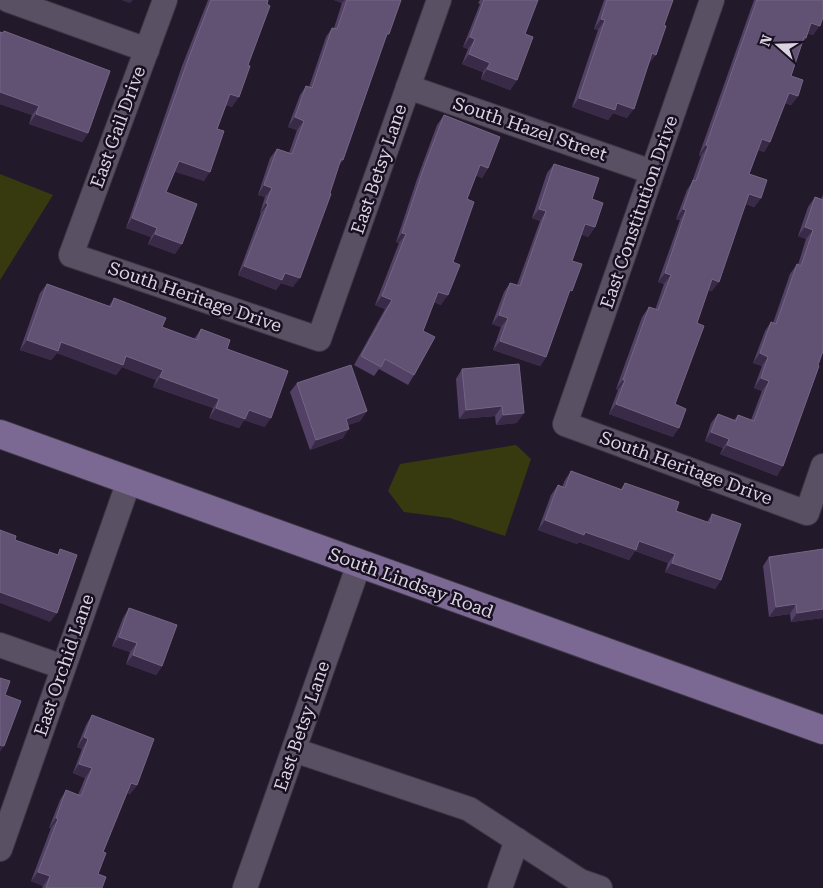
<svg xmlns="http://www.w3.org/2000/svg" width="823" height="888" font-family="'Roboto Serif',serif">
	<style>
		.green { fill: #373a0f }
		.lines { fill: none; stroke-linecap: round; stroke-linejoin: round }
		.minor-casing { stroke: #3c3744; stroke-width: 26 }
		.major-casing { stroke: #3c3744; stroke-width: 30 }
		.minor { stroke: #595064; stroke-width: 24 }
		.major { stroke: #7b6893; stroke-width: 28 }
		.wall { fill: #524165 }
		.shaded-wall { fill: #392b48 }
		.building { fill: #615172; stroke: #746584 }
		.labels { text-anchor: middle; stroke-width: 5; stroke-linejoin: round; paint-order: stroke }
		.street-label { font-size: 18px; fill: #d9d4e0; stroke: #181021 }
	</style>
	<rect width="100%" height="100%" fill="#221a2b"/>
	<!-- green -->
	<g class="green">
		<polygon points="0,174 53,195 0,280"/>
		<polygon points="516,445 531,459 505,536 450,518 404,512 388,491 400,464"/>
	</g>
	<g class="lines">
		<!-- minor casing -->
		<g class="minor-casing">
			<g id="minor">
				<polyline points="8,0 147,50"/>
				<polyline points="165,0 71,255 319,339 439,0"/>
				<polyline points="712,0 565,424 807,513 823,466"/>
				<polyline points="408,87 652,172"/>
				<polyline points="0,645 63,667"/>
				<polyline points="294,750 469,809 580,881 600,888"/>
				<polyline points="0,849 129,481"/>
				<polyline points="245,888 359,564"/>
				<polyline points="500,888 517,840"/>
			</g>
		</g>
		<!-- major casing -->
		<g class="major-casing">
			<polyline id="major" points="0,434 823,730"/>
		</g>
		<!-- minor -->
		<use href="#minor" class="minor"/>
		<!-- major -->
		<use href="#major" class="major"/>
	</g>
	<!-- wall -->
	<g class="wall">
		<polygon points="208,0 268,0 232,107 226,105 217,129 204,181 175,171 166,192 175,254 148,244 151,237 126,228 182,66"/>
		<polygon points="334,0 401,0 385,39 343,160 339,165 293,287 281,283 276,290 238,275 261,213 260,213 265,197 258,195 270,158 277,149 289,153 297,130 288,127 300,95 306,86 309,87 326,37 332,28 334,28 342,3"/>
		<polygon points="480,0 538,0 525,34 517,80 510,90 481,79 483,72 462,64 468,49 463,47 480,4 478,3"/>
		<polygon points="604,0 673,0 649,64 627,118 613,113 608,120 572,107 598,30 594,29"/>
		<polygon points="754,0 823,0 813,35 807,33 806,38 802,44 791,76 798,96 791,105 785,103 770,142 764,152 758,150 749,174 761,198 754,207 746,204 712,291 708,290 697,323 675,404 673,437 609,414 618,390 616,389 642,317 649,307 655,310 664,284 658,282 680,220 676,219 687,190 692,182 701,156 699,155"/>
		<polygon points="4,31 88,133 82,142 29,124 32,115 0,104 0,32 3,33"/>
		<polygon points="444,115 488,168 482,178 476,175 467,199 453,262 441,305 434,302 423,331 414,375 408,385 379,369 374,376 354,365 385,309 375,305 399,243 396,242 417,179 437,125"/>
		<polygon points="554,164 592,199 595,227 588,237 582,234 572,261 567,297 546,357 540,366 493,350 501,327 492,324 504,292 510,283 517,285 540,221 532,218 547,173"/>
		<polygon points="823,195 823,351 777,476 720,454 723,448 705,441 711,423 718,414 734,420 738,415 751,420 762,391 754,388 762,366 753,363 765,331 771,322 773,323 790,274 797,264 798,265 806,239 798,236 808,207 815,197 821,199"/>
		<polygon points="47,284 109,306 114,298 162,327 194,339 201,329 227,349 265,427 244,420 239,428 209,418 213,408 153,387 156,380 122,367 116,375 57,353 51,360 20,350 40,293"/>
		<polygon points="519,364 517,423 496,425 495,416 459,419 456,379 462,369"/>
		<polygon points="297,383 367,411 360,421 348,425 343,438 310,450 290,392"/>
		<polygon points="571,471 621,489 625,483 676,511 707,522 712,514 721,580 715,589 665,572 668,563 635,551 629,560 579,542 577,544 538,530 551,495 558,485 562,487 565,480"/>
		<polygon points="769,557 823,618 791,622 790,614 769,617 763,566"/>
		<polygon points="129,608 162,666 156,675 126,664 130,652 112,646 123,618"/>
		<polygon points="92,715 137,785 130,794 127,793 103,852 98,874 102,888 42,888 43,886 31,881 51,828 49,828 60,800 66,790 78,795 85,778 73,773 82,749 77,747 86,725"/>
	</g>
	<!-- shaded-wall -->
	<g class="shaded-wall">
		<polygon points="121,0 133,0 130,3"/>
		<polygon points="334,0 345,0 342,3"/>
		<polygon points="601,19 605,20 598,30 594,29"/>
		<polygon points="811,23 820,26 813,35 804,32"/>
		<polygon points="470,37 475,39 468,49 463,47"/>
		<polygon points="652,53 656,55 649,64 646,63"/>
		<polygon points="469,54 490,63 483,72 462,64"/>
		<polygon points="487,69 517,80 510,90 481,79"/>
		<polygon points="0,92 39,106 32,115 0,104"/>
		<polygon points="789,93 798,96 791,105 783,102"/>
		<polygon points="230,94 239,97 232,107 223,104"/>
		<polygon points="579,98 617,103 634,109 627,118 613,113 608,120 572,107"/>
		<polygon points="36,114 88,133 82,142 29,124"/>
		<polygon points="295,117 304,121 297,130 288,127"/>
		<polygon points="762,139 770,142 764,152 755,149"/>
		<polygon points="706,145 708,146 701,156 699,155"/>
		<polygon points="179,161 210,172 204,181 172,171"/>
		<polygon points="480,165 488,168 482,178 473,175"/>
		<polygon points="264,185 272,188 265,197 258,195"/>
		<polygon points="749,194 761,198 754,207 743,203"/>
		<polygon points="266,203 268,204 261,213 260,213"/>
		<polygon points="539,209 546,211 540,221 532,218"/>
		<polygon points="683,209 686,210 680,220 676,219"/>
		<polygon points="132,218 157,228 151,237 126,228"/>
		<polygon points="585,224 595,227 588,237 579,234"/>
		<polygon points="805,227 813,230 806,239 798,236"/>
		<polygon points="402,233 406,234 399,243 396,242"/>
		<polygon points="155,234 182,244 175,254 148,244"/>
		<polygon points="244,266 285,273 300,278 293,287 281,283 276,290 238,275"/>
		<polygon points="665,273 671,275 664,284 658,282"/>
		<polygon points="712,279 719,282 712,291 705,289"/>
		<polygon points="438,292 448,295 441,305 431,301"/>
		<polygon points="382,296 392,300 385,309 375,305"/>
		<polygon points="499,315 508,318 501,327 492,324"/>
		<polygon points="27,340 61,342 126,356 163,370 156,380 122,367 116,375 57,353 51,360 20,350"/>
		<polygon points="500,341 546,357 540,366 493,350"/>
		<polygon points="760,353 768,357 762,366 753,363"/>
		<polygon points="160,377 219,399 213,408 153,387"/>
		<polygon points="761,378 769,381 762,391 754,388"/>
		<polygon points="623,380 625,380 618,390 616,389"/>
		<polygon points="616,404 679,428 673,437 609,414"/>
		<polygon points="502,406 495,416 459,419 466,410"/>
		<polygon points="216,408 249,410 271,418 265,427 244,420 239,428 209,418"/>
		<polygon points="367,411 360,421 339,428 346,419"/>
		<polygon points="524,413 517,423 496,425 503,415"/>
		<polygon points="349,429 343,438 310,450 316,440"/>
		<polygon points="711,432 729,439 723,448 705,441"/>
		<polygon points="727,445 783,466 777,476 720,454"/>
		<polygon points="545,520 585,532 639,541 675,554 668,563 635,551 629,560 579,542 577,544 538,530"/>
		<polygon points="672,563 721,580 715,589 665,572"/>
		<polygon points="0,592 57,613 50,622 0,603"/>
		<polygon points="796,604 790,614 769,617 776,607"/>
		<polygon points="823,609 823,618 791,622 797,613"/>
		<polygon points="119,637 137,643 130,652 112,646"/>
		<polygon points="133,655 162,666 156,675 126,664"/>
		<polygon points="84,737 88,739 82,749 77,747"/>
		<polygon points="0,745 4,746 0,752"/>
		<polygon points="79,764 92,768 85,778 73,773"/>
		<polygon points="131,783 137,785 130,794 124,792"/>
		<polygon points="56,818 58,819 51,828 49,828"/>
		<polygon points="38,872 50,876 43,886 31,881"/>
	</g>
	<!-- building -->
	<g class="building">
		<polygon points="211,0 268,0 267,4 270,6 248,65 250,66 239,97 230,94 217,129 224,131 210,172 179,161 166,192 197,204 182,244 155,234 157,228 132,218 189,57"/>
		<polygon points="347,0 401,0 389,34 387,34 343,160 341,159 330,193 331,194 300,278 285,273 282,280 244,266 268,204 266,203 272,188 264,185 277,149 292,154 304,121 295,117 306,86 312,88 332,28 337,29"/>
		<polygon points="484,0 538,0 525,34 533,37 517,80 487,69 490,63 469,54 475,39 470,37"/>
		<polygon points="607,0 673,0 664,25 666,26 656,55 652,53 634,109 617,103 615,110 579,98 605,20 601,19"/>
		<polygon points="757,0 823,0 823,17 820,26 811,23 806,38 804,37 791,76 803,80 798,96 789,93 770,142 762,139 749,174 767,180 761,198 749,194 719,282 712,279 697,323 704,326 675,404 686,409 679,428 616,404 625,380 623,380 649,307 658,310 671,275 665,273 686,210 683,209 693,180 696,181 708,146 706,145"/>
		<polygon points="4,31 110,71 88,133 36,114 39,106 0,92 0,32 3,33"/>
		<polygon points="444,115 500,137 488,168 480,165 467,199 474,202 453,262 460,265 448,295 438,292 423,331 435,337 414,375 385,359 381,367 361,356 392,300 382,296 406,234 402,233 423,170"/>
		<polygon points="554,164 599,178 592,199 603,203 595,227 585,224 572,261 582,264 572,291 570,290 546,357 500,341 508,318 499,315 510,283 520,286 546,211 539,209"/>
		<polygon points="815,197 823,200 823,351 818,365 819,366 783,466 727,445 729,439 711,432 718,414 736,421 738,415 754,421 769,381 761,378 768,357 760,353 771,322 776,324 797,264 801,266 813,230 805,227"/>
		<polygon points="47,284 111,307 114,298 166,318 162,327 197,340 201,329 230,340 227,349 288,371 271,418 249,410 245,419 216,408 219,399 160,377 163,370 126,356 123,365 61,342 58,351 27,340"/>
		<polygon points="519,364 524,413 503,415 502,406 466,410 462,369"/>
		<polygon points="351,365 367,411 346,419 349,429 316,440 297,383"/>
		<polygon points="571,471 622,490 625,483 679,502 676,511 710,523 712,514 741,524 721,580 672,563 675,554 639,541 636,550 585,532 584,535 545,520 558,485 565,488"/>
		<polygon points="0,530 16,536 15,540 58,555 60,549 77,555 57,613 0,592"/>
		<polygon points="823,549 823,609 797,613 796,604 776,607 769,557"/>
		<polygon points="129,608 177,625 162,666 133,655 137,643 119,637"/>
		<polygon points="0,678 10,681 5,695 21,701 4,746 0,745"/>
		<polygon points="92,715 154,739 137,785 131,783 103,852 106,853 98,874 106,877 102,888 46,888 50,876 38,872 58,819 56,818 66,790 81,796 92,768 79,764 88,739 84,737"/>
	</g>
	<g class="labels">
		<!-- street labels -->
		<g class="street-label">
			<text transform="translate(118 127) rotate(-70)" y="6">East Gail Drive</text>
			<text transform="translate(530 129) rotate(19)" y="6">South Hazel Street</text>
			<text transform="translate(379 169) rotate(-71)" y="6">East Betsy Lane</text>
			<text transform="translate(639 212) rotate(-71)" y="6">East Constitution Drive</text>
			<text transform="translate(195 297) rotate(19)" y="6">South Heritage Drive</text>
			<text transform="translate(686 468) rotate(20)" y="6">South Heritage Drive</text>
			<text transform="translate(411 583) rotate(20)" y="6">South Lindsay Road</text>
			<text transform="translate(64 665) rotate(-71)" y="6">East Orchid Lane</text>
			<text transform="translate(302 726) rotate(-71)" y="6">East Betsy Lane</text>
		</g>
	</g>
	<!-- north arrow -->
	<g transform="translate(778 45) rotate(290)" stroke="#181021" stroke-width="4" paint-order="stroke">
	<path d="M0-4L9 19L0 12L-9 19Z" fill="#d9d4e0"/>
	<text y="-8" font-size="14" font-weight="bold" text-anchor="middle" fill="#d9d4e0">N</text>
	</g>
</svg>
